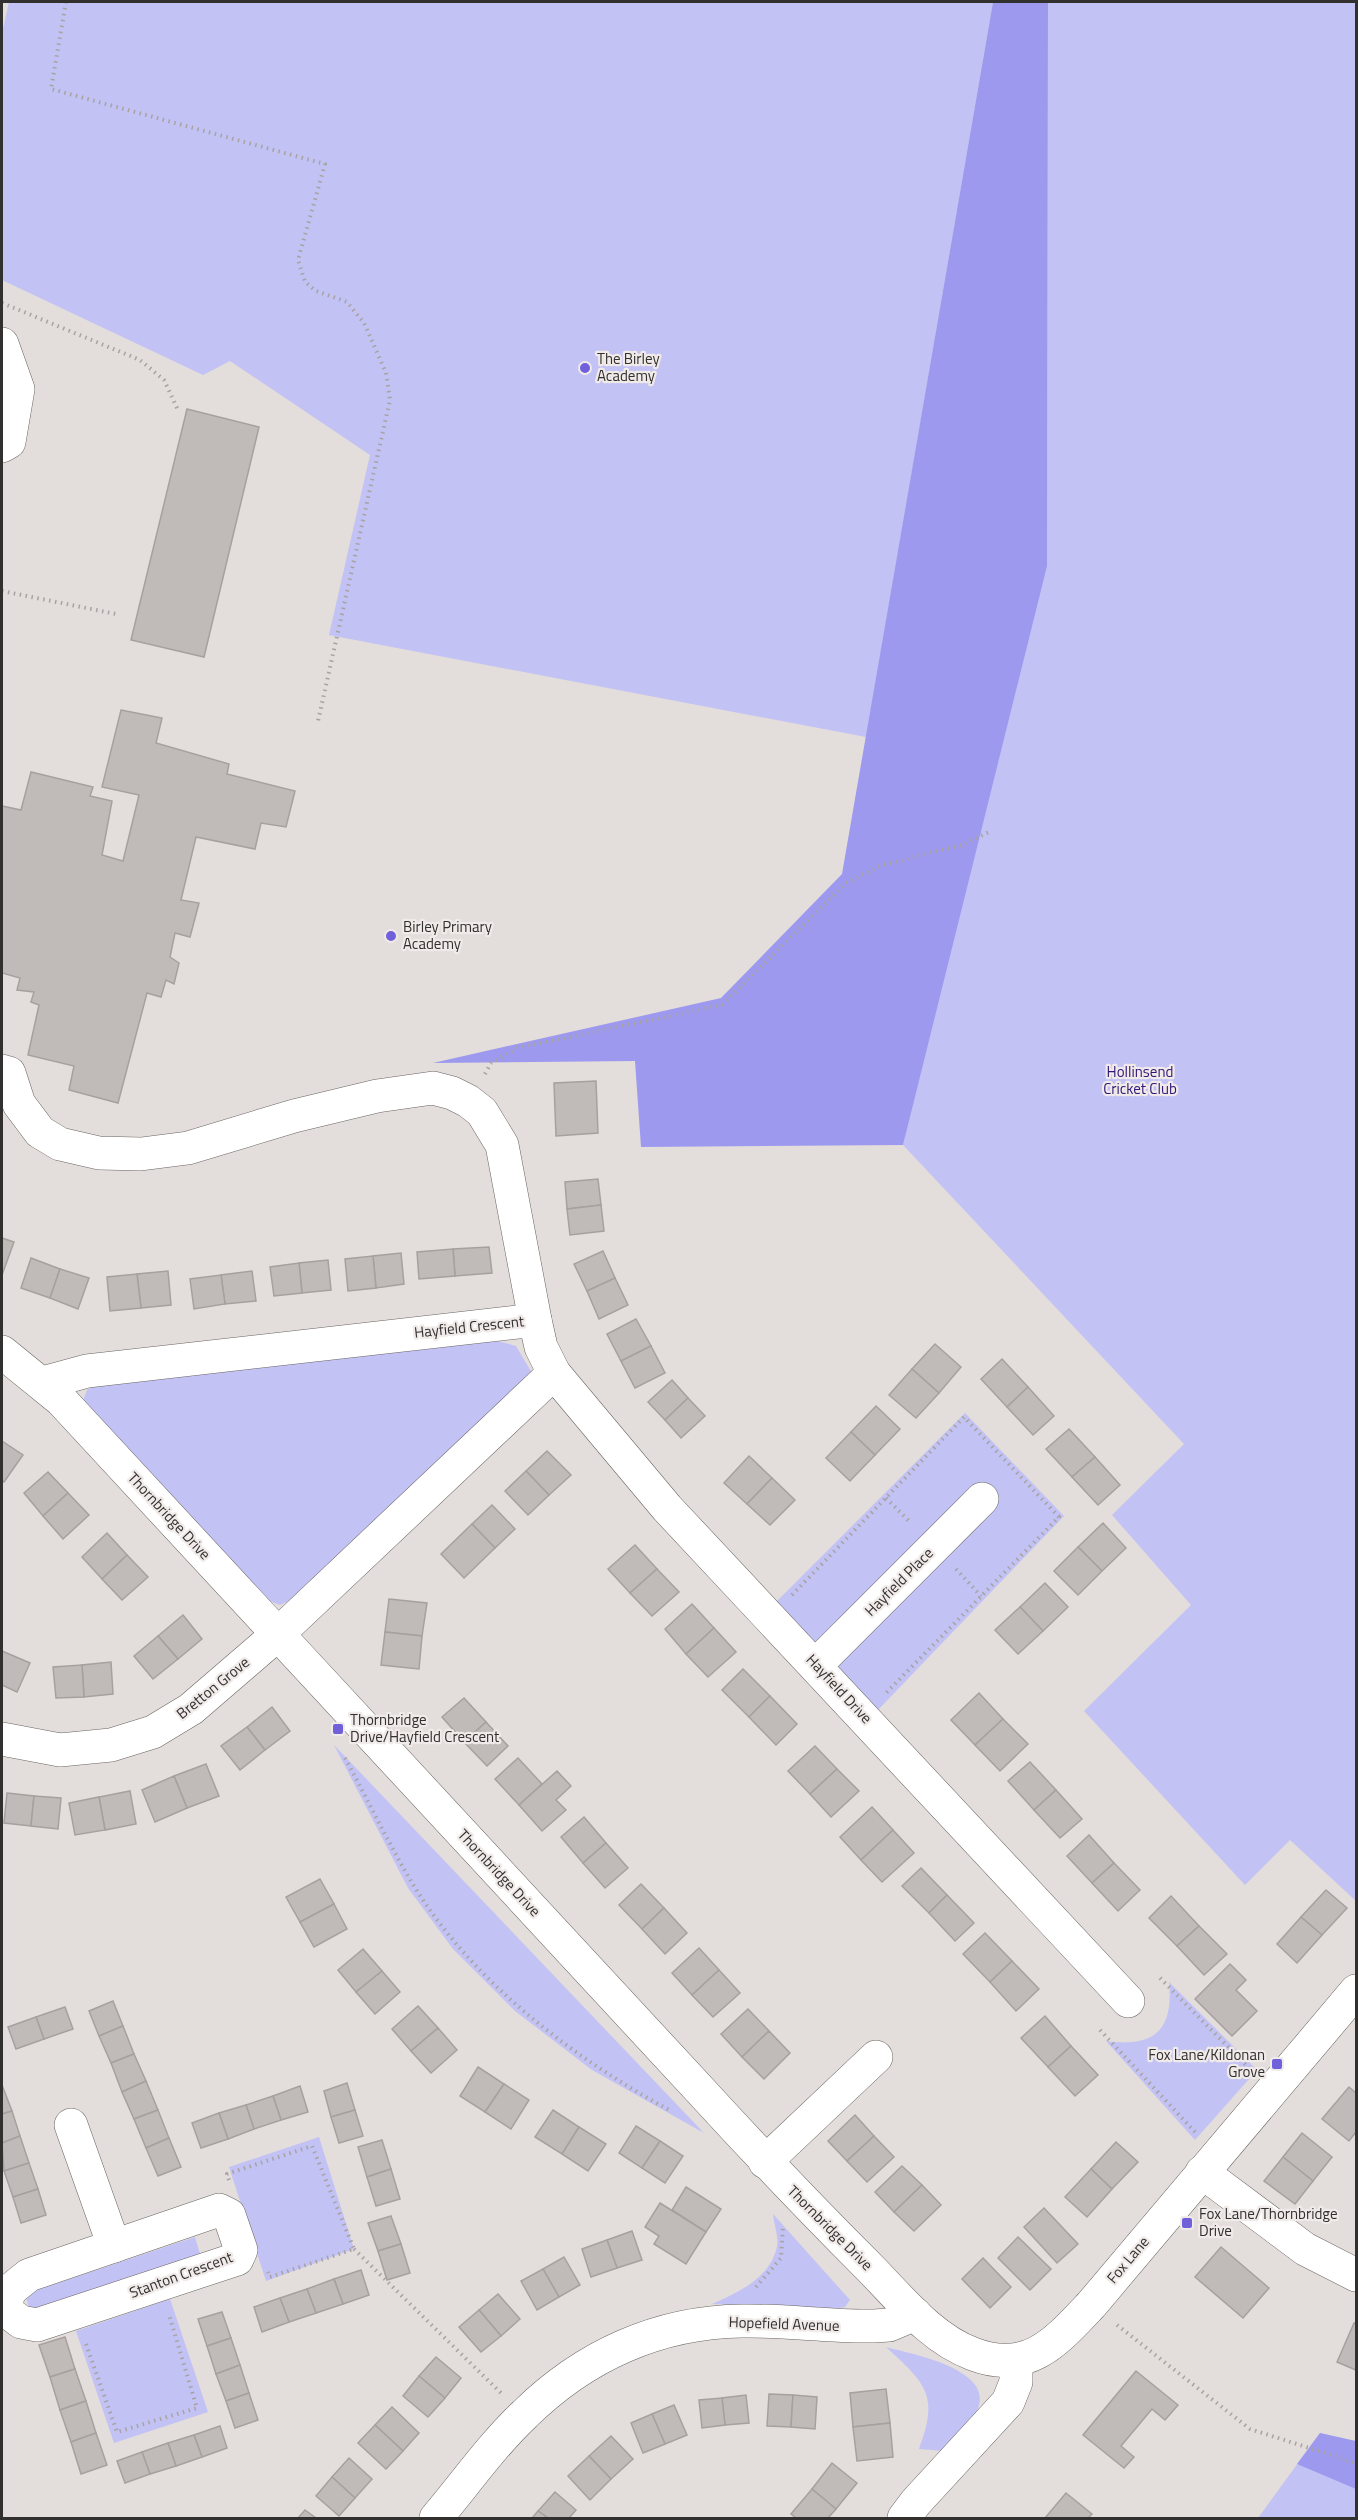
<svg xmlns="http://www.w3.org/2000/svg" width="1358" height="2520" font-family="'Titillium Web',sans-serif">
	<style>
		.green { fill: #c2c2f5 }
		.forest { fill: #9d99ef }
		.building { fill: #c0bbb8; stroke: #a6a19e; stroke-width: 1.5 }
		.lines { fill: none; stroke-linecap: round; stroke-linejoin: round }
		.minor-casing { stroke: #6a6562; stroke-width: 34 }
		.path { stroke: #a8a3a2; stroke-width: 4; stroke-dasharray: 1.5 4.5; stroke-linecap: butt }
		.minor { stroke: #fff; stroke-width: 33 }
		.poi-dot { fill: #7060da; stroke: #f0eae8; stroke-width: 2 }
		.labels { text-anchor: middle; stroke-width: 4.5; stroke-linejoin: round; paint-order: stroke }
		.poi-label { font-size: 15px; fill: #32302f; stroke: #f0eae8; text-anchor: start }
		.park-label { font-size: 15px; fill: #30167a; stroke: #f0eae8 }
		.street-label { font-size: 15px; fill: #32302f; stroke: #f0eae8 }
	</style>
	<rect width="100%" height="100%" fill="#e3dddb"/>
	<!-- green -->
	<g class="green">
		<polygon points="9,2 993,2 866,737 329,635 370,455 230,361 203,375 2,280 2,33"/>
		<polygon points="1048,2 1356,2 1356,1901 1290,1840 1245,1885 1084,1711 1191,1605 1112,1515 1184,1444 903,1145 969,852 1047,566"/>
		<polygon points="498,1341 516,1346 532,1373 293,1599 280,1605 267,1600 83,1401 87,1390 98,1384"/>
		<polygon points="965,1413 1064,1516 877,1711 773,1605"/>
		<polygon points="334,1745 704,2133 592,2070 515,2011 453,1949 408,1888"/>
		<path d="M1169,1982L1257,2070L1195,2140L1106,2041C1154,2048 1174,2030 1169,1982Z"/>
		<polygon points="319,2137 354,2249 266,2281 229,2167"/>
		<path d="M773,2214L850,2300L845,2307L834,2309L712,2304C739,2292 769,2279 777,2247C779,2238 774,2224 773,2214Z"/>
		<polygon points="195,2237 200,2254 30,2311 25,2294"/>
		<polygon points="170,2299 208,2412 114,2443 76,2331"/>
		<path d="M886,2347C911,2354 997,2369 977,2411C970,2425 954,2439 944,2451L919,2449C940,2395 925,2383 886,2347Z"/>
		<polygon points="1320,2433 1356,2443 1356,2518 1258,2518"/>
	</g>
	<!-- forest -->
	<g class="forest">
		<polygon points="993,2 1048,2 1047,566 903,1145 641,1147 635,1061 433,1063 721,998 842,874"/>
		<polygon points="1320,2433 1356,2441 1356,2489 1297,2464"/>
	</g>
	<!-- building -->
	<g class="building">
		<polygon points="187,409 259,427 204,657 131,640"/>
		<polygon points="121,710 162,718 156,743 229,764 227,774 295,791 286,827 261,823 255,849 196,837 181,900 199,903 190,937 175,933 170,957 179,963 174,984 166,980 161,997 147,993 118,1103 69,1090 74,1066 28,1055 39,1005 31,1002 34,992 17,990 20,978 2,973 2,806 21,810 31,772 93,787 90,796 112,801 102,855 123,861 139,795 102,787"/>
		<polygon points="596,1081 598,1133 556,1136 554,1083"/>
		<polygon points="598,1179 601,1205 567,1209 565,1182"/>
		<polygon points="601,1205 604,1231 570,1235 567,1209"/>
		<polygon points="2,1238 14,1242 2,1275"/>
		<polygon points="489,1247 492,1273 455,1276 453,1249"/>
		<polygon points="453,1249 455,1276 419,1279 417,1252"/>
		<polygon points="603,1251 615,1278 587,1291 574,1264"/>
		<polygon points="401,1253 404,1284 376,1288 373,1256"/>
		<polygon points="373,1256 376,1288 348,1291 345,1259"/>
		<polygon points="31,1258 60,1269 50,1298 21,1288"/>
		<polygon points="328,1260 331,1290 302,1293 299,1263"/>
		<polygon points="299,1263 302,1293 274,1296 270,1267"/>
		<polygon points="60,1269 89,1278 78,1309 50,1298"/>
		<polygon points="168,1271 171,1305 141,1308 137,1274"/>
		<polygon points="252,1271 256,1301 225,1304 221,1275"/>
		<polygon points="137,1274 141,1308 110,1311 107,1277"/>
		<polygon points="221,1275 225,1304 194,1309 190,1279"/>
		<polygon points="615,1278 628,1305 599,1319 587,1291"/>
		<polygon points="636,1319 651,1346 621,1361 607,1334"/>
		<polygon points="935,1344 961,1367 939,1393 912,1369"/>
		<polygon points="651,1346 665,1373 635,1388 621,1361"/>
		<polygon points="1002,1359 1028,1387 1007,1407 981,1379"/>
		<polygon points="912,1369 939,1393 916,1418 889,1395"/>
		<polygon points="672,1380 688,1398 665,1420 648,1402"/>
		<polygon points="1028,1387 1054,1416 1033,1435 1007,1407"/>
		<polygon points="688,1398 705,1416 681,1438 665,1420"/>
		<polygon points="876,1406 900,1429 875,1455 851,1432"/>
		<polygon points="1069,1429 1095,1457 1072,1477 1046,1449"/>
		<polygon points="851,1432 875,1455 850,1481 826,1458"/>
		<polygon points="2,1441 23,1455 4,1482 2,1481"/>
		<polygon points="547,1451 571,1475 549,1495 526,1471"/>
		<polygon points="749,1456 772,1478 747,1504 724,1483"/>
		<polygon points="1095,1457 1120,1485 1098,1505 1072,1477"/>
		<polygon points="526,1471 549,1495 528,1515 505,1491"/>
		<polygon points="48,1472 68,1493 43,1516 24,1493"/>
		<polygon points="772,1478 795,1500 770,1525 747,1504"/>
		<polygon points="68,1493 89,1515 63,1539 43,1516"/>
		<polygon points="492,1505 515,1529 495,1548 472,1524"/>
		<polygon points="1103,1523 1126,1548 1102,1571 1078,1547"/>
		<polygon points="472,1524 495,1548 464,1578 441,1554"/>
		<polygon points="107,1533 127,1555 102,1579 82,1557"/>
		<polygon points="635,1545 657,1569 630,1593 608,1569"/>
		<polygon points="1078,1547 1102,1571 1078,1595 1054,1571"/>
		<polygon points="127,1555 148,1577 122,1600 102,1579"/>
		<polygon points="657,1569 679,1592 652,1616 630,1593"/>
		<polygon points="1045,1583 1068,1607 1043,1631 1020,1607"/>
		<polygon points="389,1599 427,1603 422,1636 385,1632"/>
		<polygon points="692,1604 714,1628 686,1654 665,1629"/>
		<polygon points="1020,1607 1043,1631 1018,1654 995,1630"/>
		<polygon points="183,1615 202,1639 178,1659 158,1636"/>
		<polygon points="714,1628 736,1652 708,1677 686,1654"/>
		<polygon points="385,1632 422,1636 419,1669 381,1665"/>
		<polygon points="158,1636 178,1659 153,1679 134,1656"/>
		<polygon points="2,1651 30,1663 17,1692 2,1685"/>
		<polygon points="111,1662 113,1694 84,1697 82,1665"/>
		<polygon points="82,1665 84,1697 56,1698 53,1667"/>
		<polygon points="743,1669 770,1696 749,1717 722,1690"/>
		<polygon points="979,1693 1003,1719 975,1745 951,1720"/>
		<polygon points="770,1696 797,1724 776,1745 749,1717"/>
		<polygon points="464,1698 486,1722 464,1742 442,1717"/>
		<polygon points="272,1707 290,1731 265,1750 247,1727"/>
		<polygon points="1003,1719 1028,1744 1000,1771 975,1745"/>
		<polygon points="486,1722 508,1746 487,1766 464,1742"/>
		<polygon points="247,1727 265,1750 240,1770 221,1746"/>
		<polygon points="815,1746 837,1769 810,1794 788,1771"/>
		<polygon points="518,1758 542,1784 519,1805 495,1779"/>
		<polygon points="1030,1762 1056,1790 1034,1810 1008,1781"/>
		<polygon points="206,1764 219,1796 187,1808 174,1776"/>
		<polygon points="837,1769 859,1791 831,1817 810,1794"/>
		<polygon points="557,1771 571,1786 556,1800 566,1810 542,1831 519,1805"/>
		<polygon points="174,1776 187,1808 155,1822 142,1790"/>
		<polygon points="1056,1790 1082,1819 1060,1838 1034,1810"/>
		<polygon points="130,1791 136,1824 105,1830 99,1797"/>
		<polygon points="7,1793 34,1796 31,1826 4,1823"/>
		<polygon points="34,1796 61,1798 58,1829 31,1826"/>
		<polygon points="99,1797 105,1830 75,1835 69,1803"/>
		<polygon points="872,1807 893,1830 861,1860 840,1837"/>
		<polygon points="584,1817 606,1843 583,1863 561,1837"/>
		<polygon points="893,1830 914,1853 882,1882 861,1860"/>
		<polygon points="1089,1835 1114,1863 1092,1883 1067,1856"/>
		<polygon points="606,1843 628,1868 605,1888 583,1863"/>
		<polygon points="1114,1863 1140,1890 1118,1911 1092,1883"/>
		<polygon points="921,1868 947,1895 929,1913 902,1886"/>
		<polygon points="320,1879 334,1904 300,1922 286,1897"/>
		<polygon points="641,1884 664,1908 642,1929 619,1905"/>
		<polygon points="1326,1890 1347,1908 1322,1935 1301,1917"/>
		<polygon points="947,1895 974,1923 955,1941 929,1913"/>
		<polygon points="1171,1896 1199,1926 1177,1946 1149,1918"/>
		<polygon points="334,1904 347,1929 314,1947 300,1922"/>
		<polygon points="664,1908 687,1933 665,1954 642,1929"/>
		<polygon points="1301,1917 1322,1935 1297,1963 1277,1944"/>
		<polygon points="1199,1926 1227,1954 1204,1975 1177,1946"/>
		<polygon points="985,1933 1012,1961 990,1982 963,1954"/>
		<polygon points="699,1948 719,1970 692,1995 672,1973"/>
		<polygon points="363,1949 382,1971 356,1992 338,1970"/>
		<polygon points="1012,1961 1039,1989 1016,2011 990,1982"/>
		<polygon points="1230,1964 1246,1980 1236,1990 1257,2011 1232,2036 1195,1999"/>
		<polygon points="719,1970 740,1993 713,2017 692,1995"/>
		<polygon points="382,1971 400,1992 375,2014 356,1992"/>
		<polygon points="113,2001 123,2026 99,2036 89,2011"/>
		<polygon points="418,2006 438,2028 411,2051 392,2029"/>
		<polygon points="65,2007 73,2029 44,2039 36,2017"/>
		<polygon points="748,2009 769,2031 742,2057 721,2034"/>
		<polygon points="1045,2016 1071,2046 1048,2067 1021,2038"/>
		<polygon points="36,2017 44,2039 16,2049 8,2027"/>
		<polygon points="123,2026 134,2054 111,2063 99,2036"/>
		<polygon points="438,2028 457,2050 431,2073 411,2051"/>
		<polygon points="769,2031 790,2053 764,2079 742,2057"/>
		<polygon points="1071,2046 1098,2075 1075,2096 1048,2067"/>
		<polygon points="134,2054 146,2081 122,2092 111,2063"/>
		<polygon points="478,2067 504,2084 485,2112 460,2096"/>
		<polygon points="146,2081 158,2110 134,2119 122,2092"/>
		<polygon points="347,2083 355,2110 331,2117 324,2091"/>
		<polygon points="504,2084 529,2100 511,2129 485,2112"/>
		<polygon points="2,2085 12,2111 2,2114"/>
		<polygon points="300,2086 308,2112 281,2120 273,2096"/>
		<polygon points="1349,2087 1356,2093 1356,2132 1349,2141 1322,2119"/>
		<polygon points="273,2096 281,2120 254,2129 246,2105"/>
		<polygon points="246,2105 254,2129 228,2139 219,2113"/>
		<polygon points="158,2110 169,2138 146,2148 134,2119"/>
		<polygon points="355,2110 363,2136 339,2143 331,2117"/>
		<polygon points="553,2110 579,2127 562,2154 535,2137"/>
		<polygon points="12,2111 20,2136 2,2143 2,2114"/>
		<polygon points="219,2113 228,2139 201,2148 192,2123"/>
		<polygon points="855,2115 874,2136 847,2161 828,2141"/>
		<polygon points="636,2126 660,2141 642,2168 619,2153"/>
		<polygon points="579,2127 606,2144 588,2171 562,2154"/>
		<polygon points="1302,2133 1332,2157 1313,2181 1283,2157"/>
		<polygon points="20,2136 29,2163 4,2171 2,2143"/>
		<polygon points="874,2136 894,2157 867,2182 847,2161"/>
		<polygon points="169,2138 181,2167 158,2176 146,2148"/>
		<polygon points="382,2140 391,2169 367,2177 358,2147"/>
		<polygon points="660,2141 683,2156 665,2183 642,2168"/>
		<polygon points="1116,2142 1138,2162 1112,2189 1091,2169"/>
		<polygon points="1283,2157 1313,2181 1295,2204 1264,2181"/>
		<polygon points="29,2163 38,2189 13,2197 4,2171"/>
		<polygon points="902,2166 922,2185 894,2212 875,2192"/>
		<polygon points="391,2169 400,2199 376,2206 367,2177"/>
		<polygon points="1091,2169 1112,2189 1087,2217 1065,2197"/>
		<polygon points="922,2185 941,2205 914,2231 894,2212"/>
		<polygon points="686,2187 721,2209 706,2232 672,2210"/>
		<polygon points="38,2189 46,2215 21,2223 13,2197"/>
		<polygon points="660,2203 706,2232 686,2264 654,2244 659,2236 645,2227"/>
		<polygon points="1044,2208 1078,2244 1057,2263 1024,2227"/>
		<polygon points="391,2216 401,2244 378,2251 368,2223"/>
		<polygon points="632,2231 642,2260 617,2268 607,2240"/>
		<polygon points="1018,2237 1051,2269 1030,2290 998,2258"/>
		<polygon points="607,2240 617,2268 591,2277 582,2249"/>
		<polygon points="401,2244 410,2273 387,2280 378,2251"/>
		<polygon points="1221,2247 1269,2288 1243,2318 1195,2277"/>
		<polygon points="564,2257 580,2285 559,2297 543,2269"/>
		<polygon points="983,2258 1011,2287 990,2308 962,2279"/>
		<polygon points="543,2269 559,2297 537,2310 521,2281"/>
		<polygon points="361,2270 369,2295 343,2304 334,2279"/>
		<polygon points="334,2279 343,2304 316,2313 307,2289"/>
		<polygon points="307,2289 316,2313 289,2322 280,2298"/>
		<polygon points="498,2294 520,2319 501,2336 479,2310"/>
		<polygon points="280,2298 289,2322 262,2332 254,2307"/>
		<polygon points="479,2310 501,2336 481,2352 459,2327"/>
		<polygon points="222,2312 231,2338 207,2346 198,2319"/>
		<polygon points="1354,2323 1356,2324 1356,2370 1337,2362"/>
		<polygon points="65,2337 75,2369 50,2377 39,2345"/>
		<polygon points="231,2338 240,2365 216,2374 207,2346"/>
		<polygon points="436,2357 461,2378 445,2398 419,2376"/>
		<polygon points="240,2365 249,2393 226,2401 216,2374"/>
		<polygon points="75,2369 86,2401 60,2410 50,2377"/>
		<polygon points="1136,2371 1178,2405 1165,2420 1152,2409 1121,2446 1134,2457 1124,2468 1083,2435"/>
		<polygon points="419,2376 445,2398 428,2417 403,2396"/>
		<polygon points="886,2389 890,2423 853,2427 850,2393"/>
		<polygon points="249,2393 258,2420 235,2428 226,2401"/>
		<polygon points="769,2394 793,2395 791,2427 767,2426"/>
		<polygon points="746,2395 749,2423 725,2425 722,2398"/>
		<polygon points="793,2395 817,2397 815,2429 791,2427"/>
		<polygon points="722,2398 725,2425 702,2428 699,2400"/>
		<polygon points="86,2401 96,2433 71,2442 60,2410"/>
		<polygon points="674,2405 687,2435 665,2444 652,2414"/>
		<polygon points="392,2407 419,2433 403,2451 375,2425"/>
		<polygon points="652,2414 665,2444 643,2453 631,2423"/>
		<polygon points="890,2423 893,2457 857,2461 853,2427"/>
		<polygon points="375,2425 403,2451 386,2469 358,2443"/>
		<polygon points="220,2426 227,2448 202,2457 194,2435"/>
		<polygon points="96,2433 107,2465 81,2474 71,2442"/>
		<polygon points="194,2435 202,2457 176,2466 168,2443"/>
		<polygon points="611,2436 633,2459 611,2479 589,2456"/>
		<polygon points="168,2443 176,2466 150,2474 142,2452"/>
		<polygon points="142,2452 150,2474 125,2483 117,2461"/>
		<polygon points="589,2456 611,2479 590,2500 568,2476"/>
		<polygon points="349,2458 372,2479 355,2498 332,2477"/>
		<polygon points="832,2463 857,2483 836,2509 812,2489"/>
		<polygon points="332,2477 355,2498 339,2516 316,2496"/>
		<polygon points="812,2489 836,2509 828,2518 796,2518 791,2514"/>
		<polygon points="555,2492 576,2510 569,2518 548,2518 538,2511"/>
		<polygon points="1066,2493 1092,2514 1088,2518 1045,2518"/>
		<polygon points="305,2510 316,2518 298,2518"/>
		<polygon points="538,2511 548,2518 532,2518"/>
	</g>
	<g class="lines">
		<!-- minor casing -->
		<g class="minor-casing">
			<g id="minor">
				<polyline points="2,344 18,389 9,442 2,446"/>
				<polyline points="2,1071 9,1073 19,1104 40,1132 60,1144 99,1153 141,1154 188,1148 294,1116 377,1096 433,1088 452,1093 468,1101 482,1112 502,1145 535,1320"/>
				<path d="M2,1352L61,1400C274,1629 487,1859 700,2090C754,2149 810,2208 867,2265C899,2297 930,2338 973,2354C1028,2375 1056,2342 1091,2305L1356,1991"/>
				<polyline points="554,1373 667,1508 1128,2001"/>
				<polyline points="816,1665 982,1499"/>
				<polyline points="2,1739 60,1750 111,1745 153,1732 191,1709 278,1634 554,1373 541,1347 535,1320 87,1371 43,1383"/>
				<polyline points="71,2125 114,2246"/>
				<polyline points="765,2162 876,2057"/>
				<polyline points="1202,2172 1305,2249 1356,2275"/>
				<polygon points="219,2210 229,2215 241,2250 237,2259 37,2325 21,2322 5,2310 9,2291 29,2275"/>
				<path d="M436,2518C465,2484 492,2445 525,2414C584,2356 658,2322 742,2321C786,2320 830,2327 874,2326L889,2325L915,2314"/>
				<polyline points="904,2518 916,2502 1008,2402 1016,2382 1016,2361"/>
			</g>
		</g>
		<!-- path -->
		<g class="path">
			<polyline points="66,2 51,89 325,164 298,260 305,282 316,291 347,302 364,323 386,373 390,400 318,721"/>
			<polyline points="2,303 140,360 164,380 178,410"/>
			<polyline points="2,591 116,614"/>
			<polyline points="485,1074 491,1063 517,1048 722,1005 846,883 882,865 962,845 991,831"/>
			<polyline points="886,1498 911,1523"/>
			<polyline points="956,1569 981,1596"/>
			<polyline points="792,1595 964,1417 1059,1517 885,1694"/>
			<path d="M345,1758C368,1800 389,1845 414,1886C473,1982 573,2058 671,2111"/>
			<polyline points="1160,1978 1250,2069"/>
			<polyline points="1100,2030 1195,2132"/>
			<polyline points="229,2180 227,2174 312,2146 354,2249 270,2277 268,2272"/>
			<polyline points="354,2249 501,2393"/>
			<polyline points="756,2287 781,2258 783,2227"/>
			<polyline points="1117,2325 1250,2429 1356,2463"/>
			<polyline points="86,2344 117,2432 197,2408 169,2315"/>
		</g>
		<!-- minor -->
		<use href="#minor" class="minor"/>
	</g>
	<!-- markers -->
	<g class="poi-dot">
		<circle cx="585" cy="368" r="6"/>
		<circle cx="391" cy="936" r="6"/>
		<rect x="332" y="1723" width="12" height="12" rx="3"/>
		<rect x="1271" y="2058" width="12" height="12" rx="3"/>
		<rect x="1181" y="2217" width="12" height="12" rx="3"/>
	</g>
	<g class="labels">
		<!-- poi labels -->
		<g class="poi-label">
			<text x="597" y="364">The Birley<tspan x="597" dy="17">Academy</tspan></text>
			<text x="403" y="932">Birley Primary<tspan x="403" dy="17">Academy</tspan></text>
			<text x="350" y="1725">Thornbridge<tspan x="350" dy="17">Drive/Hayfield Crescent</tspan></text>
			<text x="1265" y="2060" text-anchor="end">Fox Lane/Kildonan<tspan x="1265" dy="17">Grove</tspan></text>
			<text x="1199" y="2219">Fox Lane/Thornbridge<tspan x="1199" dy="17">Drive</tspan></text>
		</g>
		<!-- park labels -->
		<g class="park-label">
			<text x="1140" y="1077">Hollinsend<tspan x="1140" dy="17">Cricket Club</tspan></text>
		</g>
		<!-- street labels -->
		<g class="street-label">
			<text transform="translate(469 1327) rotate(-6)" y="5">Hayfield Crescent</text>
			<text transform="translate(169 1516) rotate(47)" y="5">Thornbridge Drive</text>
			<text transform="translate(899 1582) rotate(-45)" y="5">Hayfield Place</text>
			<text transform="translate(213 1688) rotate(-39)" y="5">Bretton Grove</text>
			<text transform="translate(839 1689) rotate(47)" y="5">Hayfield Drive</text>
			<text transform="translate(499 1873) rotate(47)" y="5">Thornbridge Drive</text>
			<text transform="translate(830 2228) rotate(45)" y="5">Thornbridge Drive</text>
			<text transform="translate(1128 2260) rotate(-50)" y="5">Fox Lane</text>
			<text transform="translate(181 2275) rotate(-20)" y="5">Stanton Crescent</text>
			<text transform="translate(784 2324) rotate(2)" y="5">Hopefield Avenue</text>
		</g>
	</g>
	<!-- border -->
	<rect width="1358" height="2520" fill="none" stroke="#32302f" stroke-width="6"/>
</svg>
